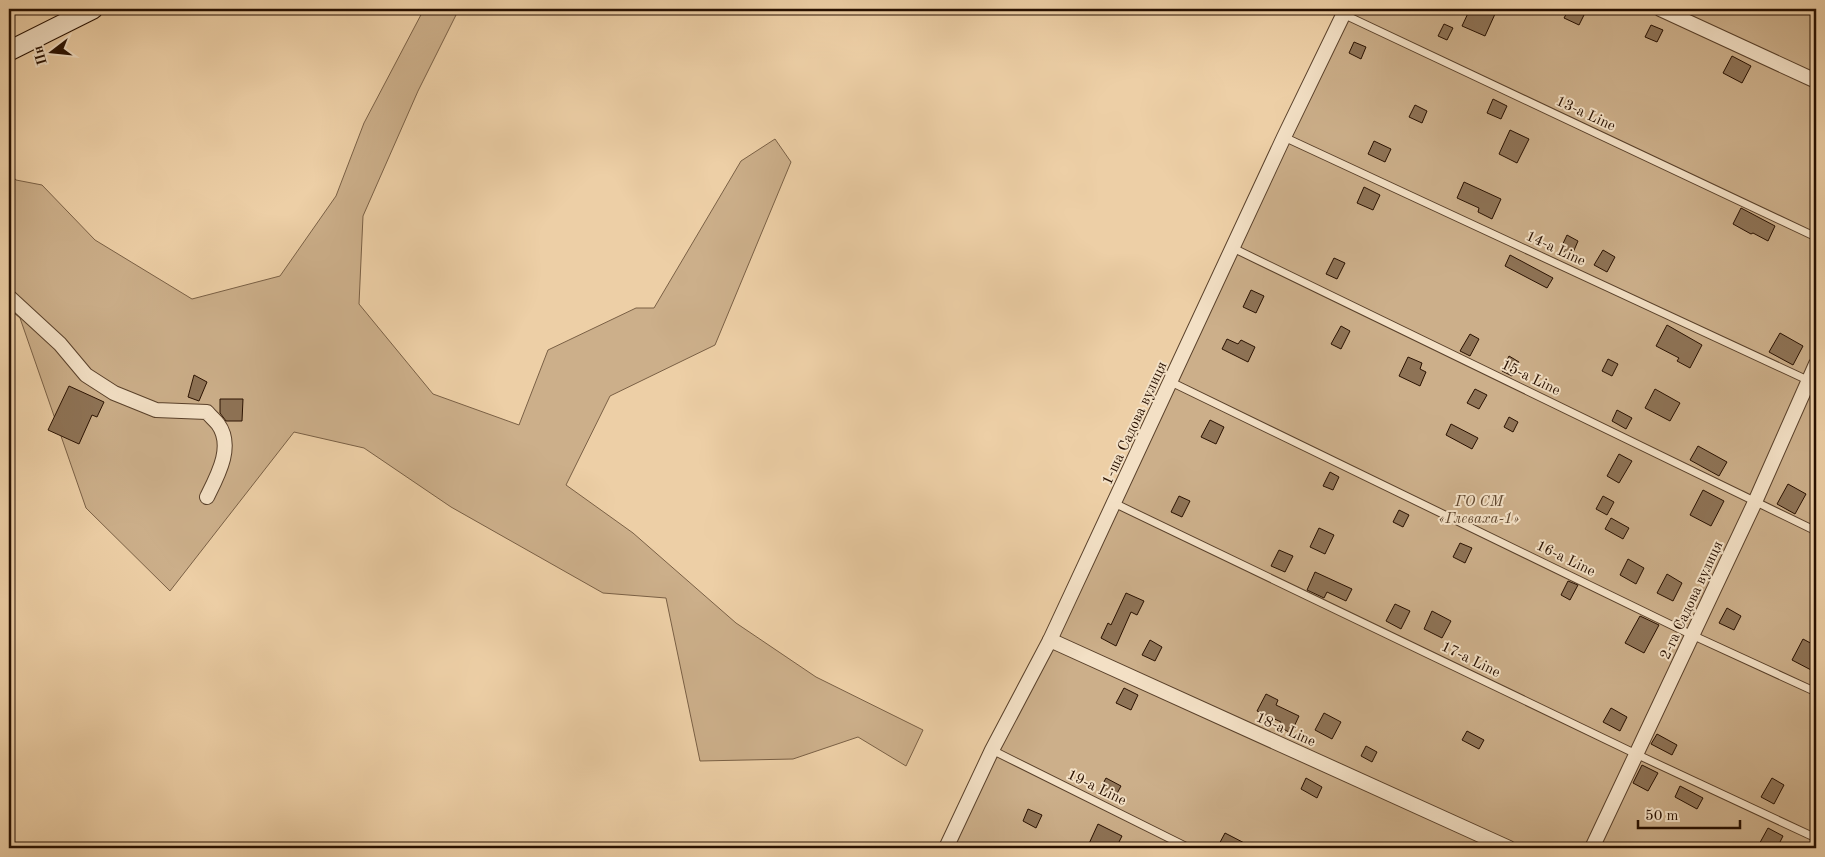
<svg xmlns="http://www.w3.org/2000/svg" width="1825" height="857" font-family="'Old Standard TT',serif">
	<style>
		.green { fill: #ccaf8a; stroke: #7a6045 }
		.building { fill: #8e7356; stroke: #281000 }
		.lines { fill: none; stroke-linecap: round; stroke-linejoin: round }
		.lane-casing { stroke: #59402a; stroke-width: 9 }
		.street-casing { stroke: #59402a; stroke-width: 16 }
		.secondary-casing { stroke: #281000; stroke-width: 21 }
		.lane { stroke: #f3e0c5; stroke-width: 7 }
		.street { stroke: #f3e0c5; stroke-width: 14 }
		.secondary { stroke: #f3e0c5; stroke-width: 19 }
		.labels { text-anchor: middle; stroke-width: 4; stroke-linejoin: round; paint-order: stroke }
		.street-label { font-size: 15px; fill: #281000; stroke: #f3e0c5 }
		.park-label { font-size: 15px; font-style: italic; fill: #614830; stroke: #f3e0c5 }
	</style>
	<rect width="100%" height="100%" fill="#edcfa6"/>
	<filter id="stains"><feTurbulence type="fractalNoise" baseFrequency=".004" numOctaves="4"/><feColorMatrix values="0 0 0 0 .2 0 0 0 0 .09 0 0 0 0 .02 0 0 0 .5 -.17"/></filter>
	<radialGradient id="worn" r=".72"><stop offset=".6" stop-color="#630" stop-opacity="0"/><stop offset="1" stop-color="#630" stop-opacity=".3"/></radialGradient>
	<!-- green -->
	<g class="green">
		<polygon points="424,9 459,9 418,91 363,216 359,304 433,394 519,425 548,350 636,308 654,308 741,161 775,139 791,162 715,345 610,396 566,485 633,533 736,623 816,677 923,730 906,766 858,737 793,759 700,761 666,598 603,593 451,507 364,448 294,432 170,591 86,508 20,318 9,309 9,172 16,180 42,185 95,240 192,299 280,276 336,196 364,123"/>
		<polygon points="1342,9 1816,9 1816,848 946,848"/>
	</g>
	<!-- building -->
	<g class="building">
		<polygon points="1470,9 1484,9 1495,14 1485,36 1462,26"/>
		<polygon points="1569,9 1587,9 1579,25 1564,18"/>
		<polygon points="1444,24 1453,28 1447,40 1438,36"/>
		<polygon points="1651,25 1663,30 1657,42 1645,37"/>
		<polygon points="1354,42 1366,47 1361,59 1349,53"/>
		<polygon points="1732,56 1751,66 1742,83 1723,73"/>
		<polygon points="1493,99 1507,106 1501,119 1487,113"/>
		<polygon points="1415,105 1427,111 1422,123 1409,117"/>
		<polygon points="1510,130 1529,139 1517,163 1499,154"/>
		<polygon points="1374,141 1391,149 1385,162 1368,154"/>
		<polygon points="1464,182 1501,199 1492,219 1478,212 1479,208 1457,198"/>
		<polygon points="1364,187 1380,195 1373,210 1357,203"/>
		<polygon points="1741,208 1775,226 1768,241 1753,233 1751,234 1733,224"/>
		<polygon points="1567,235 1578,241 1572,255 1560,250"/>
		<polygon points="1603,250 1615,257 1607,272 1594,265"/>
		<polygon points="1510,255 1553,278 1547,288 1505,266"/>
		<polygon points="1334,258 1345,263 1337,279 1326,274"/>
		<polygon points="1251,290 1264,296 1256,313 1243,307"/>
		<polygon points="1667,325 1702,345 1690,368 1677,361 1679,358 1656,346"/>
		<polygon points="1341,326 1350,331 1341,349 1331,344"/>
		<polygon points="1780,333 1803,346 1793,365 1769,352"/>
		<polygon points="1470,334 1479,339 1470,356 1460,351"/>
		<polygon points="1227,339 1238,344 1241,340 1255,347 1248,362 1222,349"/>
		<polygon points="1509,356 1519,362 1512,376 1502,371"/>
		<polygon points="1408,357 1422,363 1420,369 1426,372 1420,386 1399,376"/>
		<polygon points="1608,359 1618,364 1612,376 1602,371"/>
		<polygon points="194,375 207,382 199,401 188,397"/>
		<polygon points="69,386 104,402 97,417 92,415 79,444 48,430"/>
		<polygon points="1475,389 1487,395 1479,409 1467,403"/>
		<polygon points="1655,389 1680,403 1670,421 1645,408"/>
		<polygon points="220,399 243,399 242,421 226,421 220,413"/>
		<polygon points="1617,410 1632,418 1626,429 1612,421"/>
		<polygon points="1509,417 1518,422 1513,432 1504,427"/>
		<polygon points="1210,420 1224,427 1216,444 1201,437"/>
		<polygon points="1451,424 1478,438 1472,449 1446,435"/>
		<polygon points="1698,446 1727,462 1719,476 1690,460"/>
		<polygon points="1619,454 1632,461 1619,483 1607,476"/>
		<polygon points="1330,472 1339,477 1333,490 1323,486"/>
		<polygon points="1788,484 1806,494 1795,514 1777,504"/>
		<polygon points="1703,490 1724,501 1711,526 1690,515"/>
		<polygon points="1179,496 1190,501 1182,517 1171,512"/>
		<polygon points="1603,496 1614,502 1607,515 1596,509"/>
		<polygon points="1399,510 1409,515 1403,527 1393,522"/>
		<polygon points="1611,518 1629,528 1623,539 1605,529"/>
		<polygon points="1319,528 1334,535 1325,554 1310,547"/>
		<polygon points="1460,543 1472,548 1465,563 1453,557"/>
		<polygon points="1279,550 1293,556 1285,572 1271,566"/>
		<polygon points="1628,559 1644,568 1636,584 1620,575"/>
		<polygon points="1315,572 1352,589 1346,601 1327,592 1324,598 1307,590"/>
		<polygon points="1667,574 1682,583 1673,601 1657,593"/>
		<polygon points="1568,581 1578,585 1570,600 1561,595"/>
		<polygon points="1126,593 1144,601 1137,615 1131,612 1116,646 1101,638 1108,623 1111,625"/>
		<polygon points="1395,604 1410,611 1401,629 1386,621"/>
		<polygon points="1727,608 1741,616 1734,630 1719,623"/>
		<polygon points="1432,611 1451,621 1442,638 1424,629"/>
		<polygon points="1640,616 1659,625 1644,653 1625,643"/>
		<polygon points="1803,639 1816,646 1816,664 1813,671 1792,660"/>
		<polygon points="1150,640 1162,647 1155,661 1142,655"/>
		<polygon points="1124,688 1138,695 1131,710 1116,703"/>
		<polygon points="1266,694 1278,700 1276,705 1299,716 1291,733 1279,727 1281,722 1257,711"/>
		<polygon points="1611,708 1627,717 1620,731 1603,722"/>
		<polygon points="1324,713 1341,722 1332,739 1315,730"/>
		<polygon points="1467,731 1484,740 1479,749 1462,740"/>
		<polygon points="1657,734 1677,745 1672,755 1651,744"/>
		<polygon points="1366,746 1377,752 1372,762 1361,756"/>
		<polygon points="1642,765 1658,773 1648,791 1633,783"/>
		<polygon points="1106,778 1121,786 1113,801 1098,793"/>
		<polygon points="1306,778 1322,787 1317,798 1301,789"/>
		<polygon points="1772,778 1784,785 1774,804 1761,797"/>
		<polygon points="1680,786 1703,798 1697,809 1675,797"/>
		<polygon points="1028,809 1042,815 1036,828 1023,821"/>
		<polygon points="1098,824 1122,836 1116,848 1087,848"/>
		<polygon points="1768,828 1783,836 1777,848 1757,848"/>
		<polygon points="1225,833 1254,848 1217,848"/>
	</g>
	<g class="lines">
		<!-- lane casing -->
		<g class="lane-casing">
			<g id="lane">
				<polyline points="1343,14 1816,237"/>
				<polyline points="1284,137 1816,384"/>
				<polyline points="1233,248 1816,531"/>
				<polyline points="1171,382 1692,635 1816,692"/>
				<polyline points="1114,503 1636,754 1816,838"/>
				<polyline points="992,750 1189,848"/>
			</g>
		</g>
		<!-- street casing -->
		<g class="street-casing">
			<g id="street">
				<polyline points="1660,9 1816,81"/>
				<path d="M9,297L60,344L86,375L114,393L156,410L207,412C210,416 215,420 218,424C234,446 218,475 207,497"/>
				<polyline points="1050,640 1509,848"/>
				<polyline points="946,848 992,750 1050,640 1284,137 1346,9"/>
				<polyline points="1592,848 1755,502 1816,364"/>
			</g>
		</g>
		<!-- secondary casing -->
		<g class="secondary-casing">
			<polyline id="secondary" points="9,51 93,9"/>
		</g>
		<!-- lane -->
		<use href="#lane" class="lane"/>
		<!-- street -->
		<use href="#street" class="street"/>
		<!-- secondary -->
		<use href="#secondary" class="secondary"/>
	</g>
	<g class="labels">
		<!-- street labels -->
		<g class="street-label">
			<text transform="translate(1586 113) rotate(25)" y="5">13-a Line</text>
			<text transform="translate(1556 248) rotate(25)" y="5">14-a Line</text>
			<text transform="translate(1531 377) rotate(26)" y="5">15-a Line</text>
			<text transform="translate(1134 423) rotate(-65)" y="5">1-ша Садова вулиця</text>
			<text transform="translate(1566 558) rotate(26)" y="5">16-a Line</text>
			<text transform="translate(1691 600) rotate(-65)" y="5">2-га Садова вулиця</text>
			<text transform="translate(1471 659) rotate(26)" y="5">17-a Line</text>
			<text transform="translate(1286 729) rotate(24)" y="5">18-a Line</text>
			<text transform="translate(1097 787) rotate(26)" y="5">19-a Line</text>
		</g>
		<!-- park labels -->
		<g class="park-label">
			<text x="1479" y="506">ГО СМ<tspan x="1479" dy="17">«Глеваха-1»</tspan></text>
		</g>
	</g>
	<!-- margin -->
	<rect width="1825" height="857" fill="none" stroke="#edcfa6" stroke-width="30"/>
	<rect x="10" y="10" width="1805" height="837" fill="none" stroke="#281000" stroke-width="2.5"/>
	<rect x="15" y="15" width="1795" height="827" fill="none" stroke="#281000"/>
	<!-- north arrow -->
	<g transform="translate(52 52) rotate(254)" stroke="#f3e0c5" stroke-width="4" paint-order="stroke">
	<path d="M0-4L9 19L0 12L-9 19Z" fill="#281000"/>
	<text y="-8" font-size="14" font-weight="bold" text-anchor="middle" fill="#281000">Пн</text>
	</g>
	<!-- scale -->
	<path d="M1638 820v8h102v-8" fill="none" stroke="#281000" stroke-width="2.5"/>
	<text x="1645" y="820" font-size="15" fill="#281000" stroke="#f3e0c5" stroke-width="4" paint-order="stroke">50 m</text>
	<rect width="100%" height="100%" filter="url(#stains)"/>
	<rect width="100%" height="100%" fill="url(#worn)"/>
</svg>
